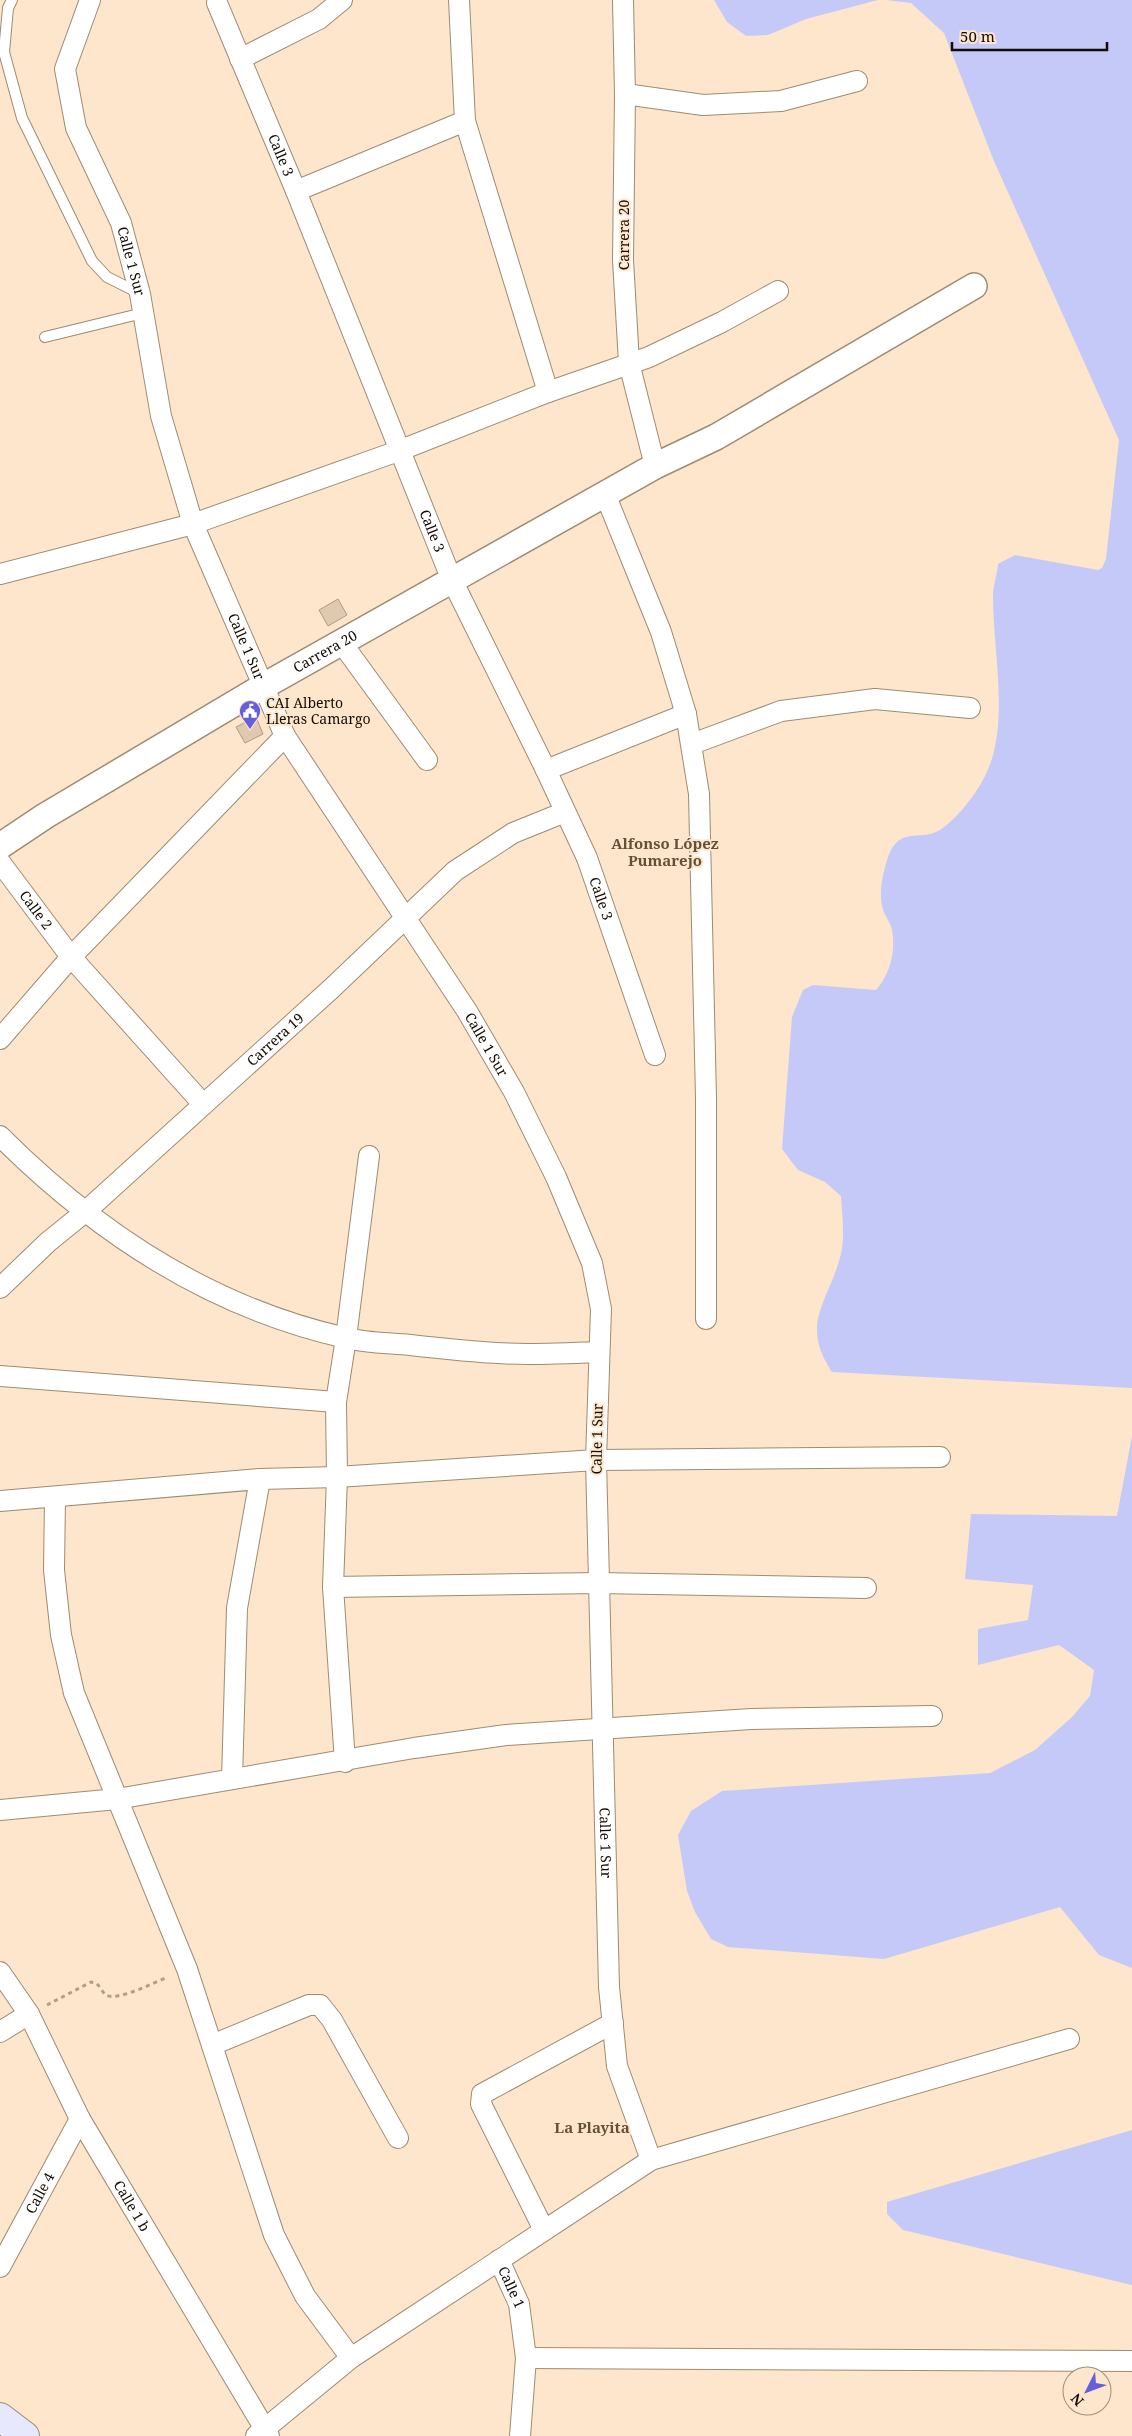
<svg xmlns="http://www.w3.org/2000/svg" width="1132" height="2436" font-family="'Noto Serif',serif">
	<style>
		.water { fill: #c5c9f7 }
		.building { fill: #e0caaf; stroke: #b09b82 }
		.lines { fill: none; stroke-linecap: round; stroke-linejoin: round }
		.service-casing { stroke: #9f8b72; stroke-width: 12 }
		.minor-casing { stroke: #9f8b72; stroke-width: 22 }
		.tertiary-casing { stroke: #9f8b72; stroke-width: 28 }
		.secondary-casing { stroke: #9f8b72; stroke-width: 30 }
		.path { stroke: #b09f8a; stroke-width: 3; stroke-dasharray: 4 4; stroke-linecap: butt }
		.service { stroke: #fff; stroke-width: 10 }
		.minor { stroke: #fff; stroke-width: 20 }
		.tertiary { stroke: #fff; stroke-width: 25 }
		.secondary { stroke: #e7e8fe; stroke-width: 28 }
		.labels { text-anchor: middle; stroke-width: 4; stroke-linejoin: round; paint-order: stroke }
		.street-label { font-size: 14px; fill: #130c04; stroke: #fde6cb }
		.poi-label { font-size: 14px; fill: #130c04; stroke: #fde6cb; text-anchor: start }
		.neighbourhood-label { font-size: 15px; font-weight: bold; fill: #635039; stroke: #fde6cb }
	</style>
	<rect width="100%" height="100%" fill="#fde6cb"/>
	<!-- water -->
	<g class="water">
		<polygon points="714,0 878,0 806,19 768,35 746,36 727,22"/>
		<path d="M886,0H1132V1388L832,1372C799,1323 829,1302 841,1254C845,1236 842,1214 841,1196L825,1182L798,1170L782,1149L792,1017L803,990L813,985L876,990C890,974 896,952 892,930C891,923 885,917 883,909C878,894 883,872 888,857C899,826 920,841 938,831C956,821 977,793 986,774C1010,725 993,651 993,597C993,586 997,575 998,564L1015,555L1098,570L1102,568L1106,559L1119,440L994,161L944,33L911,3Z"/>
		<polygon points="1132,1436 1132,1968 1099,1955 1060,1907 884,1959 728,1947 711,1939 695,1912 687,1891 678,1835 691,1811 722,1791 990,1773 1035,1750 1072,1717 1090,1696 1094,1670 1059,1645 978,1665 978,1629 1028,1620 1033,1585 965,1579 971,1514 1117,1516"/>
		<polygon points="1132,2130 1132,2285 903,2230 887,2214 887,2202"/>
	</g>
	<!-- building -->
	<g class="building">
		<polygon points="338,599 347,615 328,626 319,610"/>
		<polygon points="256,717 263,734 245,743 236,727"/>
	</g>
	<g class="lines">
		<!-- service casing -->
		<g class="service-casing">
			<g id="service">
				<polyline points="12,0 8,8 4,52 22,118 92,261 107,277 139,293"/>
				<polyline points="45,337 143,313"/>
			</g>
		</g>
		<!-- minor casing -->
		<g class="minor-casing">
			<g id="minor">
				<path id="s1" d="M90,0L65,69L76,128L121,223L140,294L161,416L193,524L285,736L467,1011L514,1092L556,1177L592,1263L601,1309L596,1460L609,1987L617,2066L651,2160"/>
				<polyline points="459,0 465,121 548,392"/>
				<polyline points="623,0 625,94 623,260 629,363 655,466"/>
				<path id="s2" d="M217,3L296,191L451,578L546,770L587,858L655,1055"/>
				<polyline points="240,59 319,19 342,0"/>
				<polyline points="625,94 703,105 781,101 857,81"/>
				<polyline points="296,191 465,121"/>
				<polyline points="605,494 661,632 686,714 699,794 706,1098 706,1319"/>
				<polyline points="0,574 193,524 401,450 548,392 649,357 722,322 778,291"/>
				<polyline points="341,642 427,760"/>
				<polyline points="692,744 781,711 875,699 970,708"/>
				<polyline points="546,770 686,714"/>
				<path id="s3" d="M0,862L71,957L203,1104"/>
				<polyline points="0,1039 71,957 285,736"/>
				<path d="M0,1136C96,1232 212,1308 346,1338C366,1343 389,1343 410,1345C448,1349 488,1354 527,1354C551,1354 575,1353 599,1352"/>
				<path id="s4" d="M0,1288L48,1242L85,1212L331,989L455,871L513,833L565,812"/>
				<polyline points="0,1376 336,1402"/>
				<polyline points="55,1498 54,1570 61,1635 74,1693 187,1969 274,2235 305,2296 351,2358"/>
				<polyline points="0,1501 260,1479 337,1477 596,1460 940,1457"/>
				<polyline points="333,1587 599,1583 866,1588"/>
				<polyline points="345,1762 333,1587 337,1477 336,1402 346,1338 369,1156"/>
				<polyline points="232,1779 237,1608 260,1479"/>
				<polyline points="0,1810 117,1799 414,1748 506,1735 751,1719 932,1716"/>
				<path id="s5" d="M0,1972L29,2014L80,2119L269,2436"/>
				<polyline points="0,2032 29,2014"/>
				<polyline points="212,2045 309,2005 320,2005 332,2020 398,2138"/>
				<polyline points="544,2230 481,2104 482,2094 613,2023"/>
				<path id="s6" d="M499,2260L519,2304L526,2358L520,2436"/>
				<path id="s7" d="M0,2267L80,2119"/>
				<polyline points="526,2358 1132,2361"/>
				<polyline points="256,2436 351,2358 651,2160 1069,2039"/>
			</g>
		</g>
		<!-- tertiary casing -->
		<g class="tertiary-casing">
			<g id="tertiary">
				<path id="s8" d="M0,846L45,816L262,687L655,466L716,437L974,286"/>
			</g>
		</g>
		<!-- secondary casing -->
		<g class="secondary-casing">
			<polyline id="secondary" points="0,2417 25,2436"/>
		</g>
		<!-- path -->
		<path class="path" d="M47,2005L91,1982L96,1983C100,1986 102,1992 106,1995C117,2002 157,1981 168,1977"/>
		<!-- service -->
		<use href="#service" class="service"/>
		<!-- minor -->
		<use href="#minor" class="minor"/>
		<!-- tertiary -->
		<use href="#tertiary" class="tertiary"/>
		<!-- secondary -->
		<use href="#secondary" class="secondary"/>
	</g>
	<!-- icons -->
	<defs>
		<g id="civic-pin" transform="scale(1.125)"><path d="M0 17L-7.5 6A9.5 9.5 0 1 1 7.5 6Z" fill="#655fd9" stroke="#fde6cb"/><path d="M-.6-6.5H3V-4.5H.6V-3L4-1V1h2V6H-6V1h2V-1L-.6-3ZM-1.2 2.5V6h2.4V2.5Z" fill="#fff"/></g>
	</defs>
	<g fill-rule="evenodd">
		<use href="#civic-pin" x="250" y="711"/>
	</g>
	<g class="labels">
		<!-- street labels -->
		<g class="street-label">
			<text dy="5" stroke="none"><textPath href="#s2" startOffset="165">Calle 3</textPath></text>
			<text transform="translate(624 235) rotate(-90)" y="5">Carrera 20</text>
			<text dy="5" stroke="none"><textPath href="#s1" startOffset="278">Calle 1 Sur</textPath></text>
			<text dy="5" stroke="none"><textPath href="#s2" startOffset="570">Calle 3</textPath></text>
			<text dy="5" stroke="none"><textPath href="#s1" startOffset="682">Calle 1 Sur</textPath></text>
			<text dy="5" stroke="none"><textPath href="#s8" startOffset="379">Carrera 20</textPath></text>
			<text dy="5" stroke="none"><textPath href="#s2" startOffset="975">Calle 3</textPath></text>
			<text dy="5" stroke="none"><textPath href="#s3" startOffset="60">Calle 2</textPath></text>
			<text dy="5" stroke="none"><textPath href="#s4" startOffset="371">Carrera 19</textPath></text>
			<text dy="5" stroke="none"><textPath href="#s1" startOffset="1148">Calle 1 Sur</textPath></text>
			<text transform="translate(597 1439) rotate(-89)" y="5">Calle 1 Sur</text>
			<text dy="5" stroke="none"><textPath href="#s1" startOffset="1972">Calle 1 Sur</textPath></text>
			<text dy="5" stroke="none"><textPath href="#s7" startOffset="84">Calle 4</textPath></text>
			<text dy="5" stroke="none"><textPath href="#s5" startOffset="269">Calle 1 b</textPath></text>
			<text dy="5" stroke="none"><textPath href="#s6" startOffset="30">Calle 1</textPath></text>
		</g>
		<!-- poi labels -->
		<g class="poi-label">
			<text x="266" y="708">CAI Alberto<tspan x="266" dy="16">Lleras Camargo</tspan></text>
		</g>
		<!-- neighbourhood labels -->
		<g class="neighbourhood-label">
			<text x="665" y="849">Alfonso López<tspan x="665" dy="17">Pumarejo</tspan></text>
			<text x="592" y="2133">La Playita</text>
		</g>
	</g>
	<!-- north arrow -->
	<g transform="translate(1087 2391) rotate(228)"><circle r="24" fill="#fde6cb" stroke="#9f8f7b"/>
	<path d="M0-4L9 19L0 12L-9 19Z" fill="#655fd9"/>
	<text y="-8" font-size="14" font-weight="bold" text-anchor="middle" fill="#130c04">N</text>
	</g>
	<!-- scale -->
	<path d="M952 42v8h155v-8" fill="none" stroke="#130c04" stroke-width="2.5"/>
	<text x="960" y="42" font-size="15" fill="#130c04" stroke="#fde6cb" stroke-width="4" paint-order="stroke">50 m</text>
</svg>
